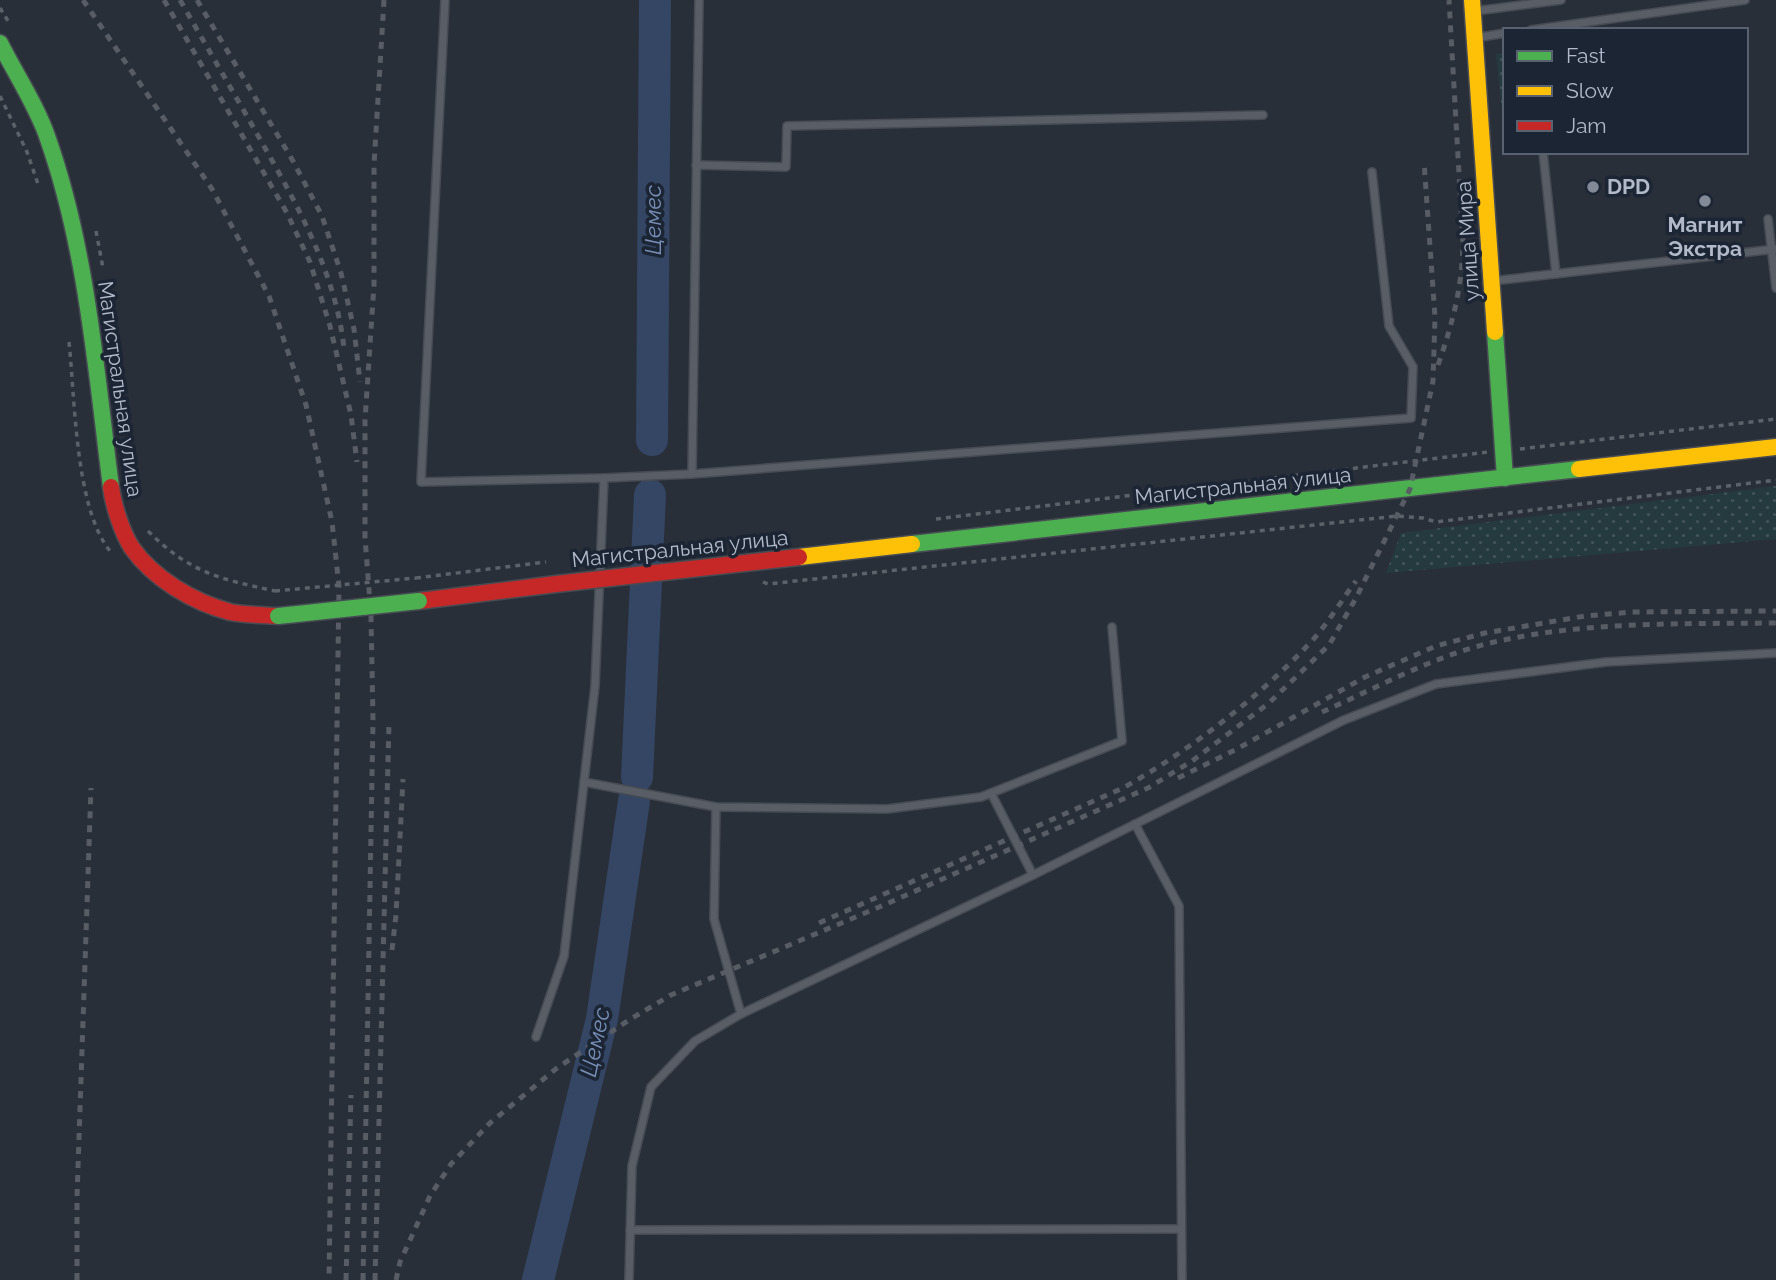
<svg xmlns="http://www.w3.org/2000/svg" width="1776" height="1280" font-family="Raleway,sans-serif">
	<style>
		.grass { fill: url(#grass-dots) }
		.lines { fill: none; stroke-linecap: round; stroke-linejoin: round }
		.river { stroke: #344664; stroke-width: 32 }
		.lane-casing { stroke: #474b53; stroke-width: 10 }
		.fast-casing { stroke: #474b53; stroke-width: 19 }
		.slow-casing { stroke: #474b53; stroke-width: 19 }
		.jam-casing { stroke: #474b53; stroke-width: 19 }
		.path { stroke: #5c626a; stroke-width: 3.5; stroke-dasharray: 5 5; stroke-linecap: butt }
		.lane { stroke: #595e66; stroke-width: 7 }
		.fast { stroke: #4caf50; stroke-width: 16 }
		.slow { stroke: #ffc107; stroke-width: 16 }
		.jam { stroke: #c62828; stroke-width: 16 }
		.rail { stroke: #585c64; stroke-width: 5; stroke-dasharray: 7 7; stroke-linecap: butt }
		.fast-bridge-casing { stroke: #464b54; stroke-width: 19; stroke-linecap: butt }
		.slow-bridge-casing { stroke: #464b54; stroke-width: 19; stroke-linecap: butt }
		.jam-bridge-casing { stroke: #464b54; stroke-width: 19; stroke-linecap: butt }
		.path-bridge { stroke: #5c626a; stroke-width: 3.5; stroke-dasharray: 5 5; stroke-linecap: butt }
		.fast-bridge { stroke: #4caf50; stroke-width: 16 }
		.slow-bridge { stroke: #ffc107; stroke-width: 16 }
		.jam-bridge { stroke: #c62828; stroke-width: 16 }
		.poi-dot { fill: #828997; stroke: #1b2534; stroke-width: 2.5 }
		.labels { text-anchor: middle; stroke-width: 7; stroke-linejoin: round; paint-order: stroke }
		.poi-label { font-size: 21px; font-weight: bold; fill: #b2baca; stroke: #1b2534; text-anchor: start }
		.street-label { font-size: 21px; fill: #b2baca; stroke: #1b2534 }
		.water-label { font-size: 23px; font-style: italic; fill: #788eb4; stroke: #1b2534 }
	</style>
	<defs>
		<pattern id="grass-dots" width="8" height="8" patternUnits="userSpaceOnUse" patternTransform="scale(1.75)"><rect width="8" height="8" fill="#253a3f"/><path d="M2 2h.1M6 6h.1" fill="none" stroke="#425459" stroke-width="1.8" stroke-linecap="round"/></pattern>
	</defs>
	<rect width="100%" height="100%" fill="#292f39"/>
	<!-- grass -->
	<g class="grass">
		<polygon points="1505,53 1505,139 1496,54"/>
		<polygon points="1776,486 1776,539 1386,573 1401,533"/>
	</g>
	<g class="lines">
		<!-- river -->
		<g class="river">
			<polyline points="652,440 655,0"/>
			<polyline points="637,777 650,495"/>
			<polyline points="538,1280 602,1019 634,801"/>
		</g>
		<!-- lane casing -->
		<g class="lane-casing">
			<g id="lane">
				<polyline points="445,0 421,482 604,478 595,686 564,956 536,1037"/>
				<polyline points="1475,11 1561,0"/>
				<polyline points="1531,30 1745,0"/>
				<polyline points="1475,38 1505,33"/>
				<polyline points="1543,152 1556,274"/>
				<polyline points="696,165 786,167 787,126 1263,115"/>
				<polyline points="1768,219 1776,288"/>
				<polyline points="1492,281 1776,249"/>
				<polyline points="692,474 699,0"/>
				<polyline points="604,478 692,474 1411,418 1413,367 1389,326 1372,172"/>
				<polyline points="584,782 716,807 887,809 981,797 1122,741 1112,627"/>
				<polyline points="991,793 1033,875"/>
				<polyline points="716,807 714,919 741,1014"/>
				<polyline points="1135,824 1179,906 1182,1280"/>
				<polyline points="630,1230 1181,1229"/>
				<polyline points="629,1280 632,1166 651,1087 695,1041 741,1014 1033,875 1344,720 1436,684 1606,662 1776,653"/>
			</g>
		</g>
		<!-- fast casing -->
		<g class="fast-casing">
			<g id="fast">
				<path d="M0,43C15,73 38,108 48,139C87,250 96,371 111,487"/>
				<polyline points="1495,332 1505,478"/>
				<polyline points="912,544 1579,469"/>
			</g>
		</g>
		<!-- slow casing -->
		<g class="slow-casing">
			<g id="slow">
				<polyline points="1472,0 1495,332"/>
				<polyline points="1579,469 1776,447"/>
			</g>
		</g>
		<!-- jam casing -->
		<g class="jam-casing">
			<g id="jam">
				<path d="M111,487C113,504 122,533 132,548C154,579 193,602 230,612C245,615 262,615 278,616"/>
				<polyline points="419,601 556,584"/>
			</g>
		</g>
		<!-- path -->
		<g class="path">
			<polyline points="0,8 10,24"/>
			<polyline points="0,96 27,152 38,184"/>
			<polyline points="96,231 103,268"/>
			<path d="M69,342C75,398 75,508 110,551"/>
			<polyline points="1520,449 1776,419"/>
			<polyline points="936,519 1488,452"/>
			<path d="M148,531C190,573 220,579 275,591"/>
			<polyline points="416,578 546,562"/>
			<polyline points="763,582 768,584 1397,516 1423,518 1436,522 1776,480"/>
		</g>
		<!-- lane -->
		<use href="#lane" class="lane"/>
		<!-- fast -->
		<use href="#fast" class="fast"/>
		<!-- slow -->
		<use href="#slow" class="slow"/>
		<!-- jam -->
		<use href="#jam" class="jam"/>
		<!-- rail -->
		<g class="rail">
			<polyline points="83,0 212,189 269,296 306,405 332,522 339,586 329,1280"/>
			<polyline points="164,0 287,213 310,262 330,326 351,415 357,462"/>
			<path d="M180,0C204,42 228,83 252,125C291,194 336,269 344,349"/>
			<polyline points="197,0 293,161 322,216 341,273 354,329 360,382"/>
			<path d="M1438,365C1453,322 1462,288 1463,243L1449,0"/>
			<path d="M1322,712C1376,688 1432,657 1490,643C1583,621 1681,624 1776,623"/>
			<polyline points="1178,778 1237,749 1365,677 1436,646 1485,633 1585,616 1632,612 1776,611"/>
			<path d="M819,923L1123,788C1187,752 1257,699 1307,646C1326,627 1340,602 1356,581"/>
			<polyline points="392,950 396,915 403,779"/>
			<polyline points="77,1280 77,1197 91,788"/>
			<polyline points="346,1280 351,1095"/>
			<polyline points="363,1280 373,720 371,615 365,538 365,420 374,285 374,165 384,0"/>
			<polyline points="375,1280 389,722"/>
			<polyline points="396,1280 400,1262 430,1196 451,1164 490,1123 557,1068 629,1020 671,995 877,908 1148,788 1192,761 1269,703 1329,645 1356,598 1410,489 1433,381 1435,317 1424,162"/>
		</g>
		<!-- fast-bridge casing -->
		<g class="fast-bridge-casing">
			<polyline id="fast-bridge" points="278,616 419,601"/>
		</g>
		<!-- slow-bridge casing -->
		<g class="slow-bridge-casing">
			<polyline id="slow-bridge" points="799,557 912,544"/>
		</g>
		<!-- jam-bridge casing -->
		<g class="jam-bridge-casing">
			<polyline id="jam-bridge" points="556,584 799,557"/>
		</g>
		<!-- path-bridge -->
		<polyline class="path-bridge" points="275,591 416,578"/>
		<!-- fast-bridge -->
		<use href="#fast-bridge" class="fast-bridge"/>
		<!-- slow-bridge -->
		<use href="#slow-bridge" class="slow-bridge"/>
		<!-- jam-bridge -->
		<use href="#jam-bridge" class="jam-bridge"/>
	</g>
	<!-- markers -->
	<g class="poi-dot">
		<circle cx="1593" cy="187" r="7"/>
		<circle cx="1705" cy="201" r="7"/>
	</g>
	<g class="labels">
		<!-- poi labels -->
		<g class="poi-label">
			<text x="1607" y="194">DPD</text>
			<text x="1705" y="232" text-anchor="middle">Магнит<tspan x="1705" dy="24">Экстра</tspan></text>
		</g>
		<!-- street labels -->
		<g class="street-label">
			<text transform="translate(1468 241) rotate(-94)" y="7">улица Мира</text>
			<text transform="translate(120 389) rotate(82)" y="7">Магистральная улица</text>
			<text transform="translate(1243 486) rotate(-6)" y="7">Магистральная улица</text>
			<text transform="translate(680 549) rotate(-6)" y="7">Магистральная улица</text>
		</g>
		<!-- water labels -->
		<g class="water-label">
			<text transform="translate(653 220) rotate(-90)" y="8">Цемес</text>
			<text transform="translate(595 1042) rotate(-78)" y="8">Цемес</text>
		</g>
	</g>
	<!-- legend -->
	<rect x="1503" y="28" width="245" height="126" fill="#1b2534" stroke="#576170" stroke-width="2"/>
	<rect x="1517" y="51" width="35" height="10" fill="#4caf50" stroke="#576170" stroke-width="2"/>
	<text x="1566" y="63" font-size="21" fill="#b2baca">Fast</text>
	<rect x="1517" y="86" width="35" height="10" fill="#ffc107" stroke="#576170" stroke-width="2"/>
	<text x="1566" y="98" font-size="21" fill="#b2baca">Slow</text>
	<rect x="1517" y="121" width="35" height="10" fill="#c62828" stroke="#576170" stroke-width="2"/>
	<text x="1566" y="133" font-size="21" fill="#b2baca">Jam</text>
</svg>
